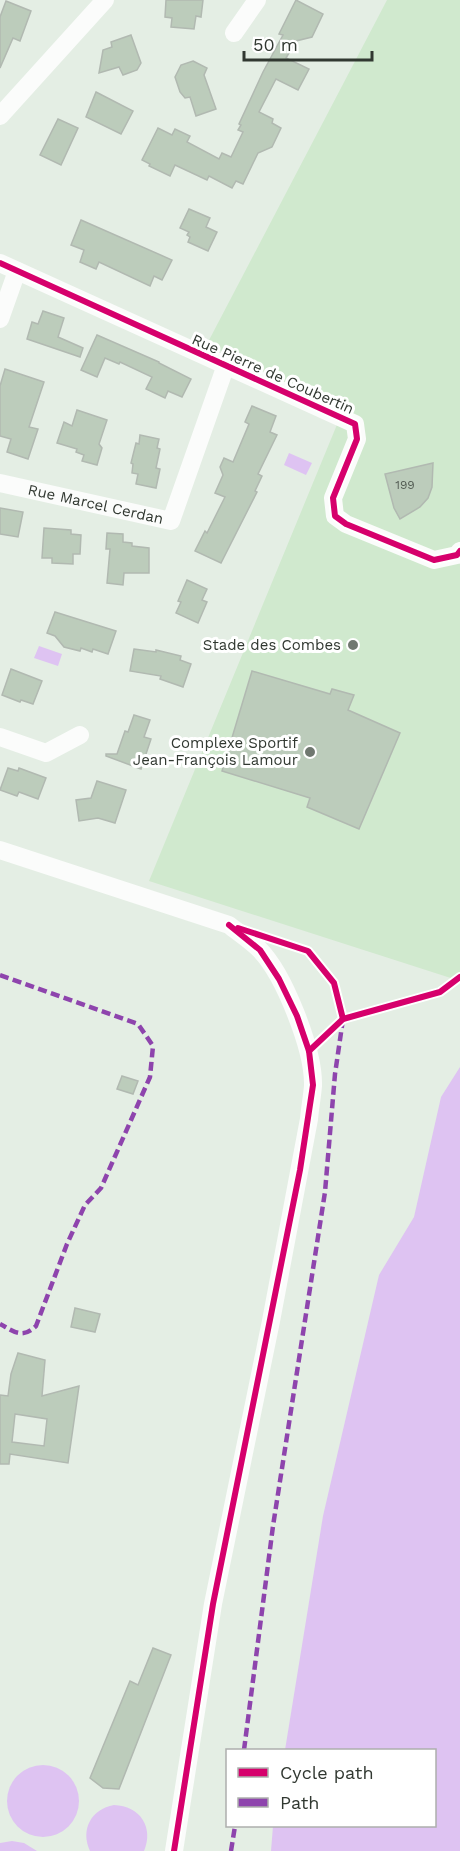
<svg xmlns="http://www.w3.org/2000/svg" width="460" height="1851" font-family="'Work Sans',sans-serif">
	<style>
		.green { fill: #d0e9ce }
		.water { fill: #dec3f2 }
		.building { fill: #bcccbb; stroke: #b1b9b1; stroke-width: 1.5; fill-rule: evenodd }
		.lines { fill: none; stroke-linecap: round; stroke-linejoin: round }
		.minor { stroke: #fbfcfb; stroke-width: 18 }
		.quiet { stroke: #8e44ad; stroke-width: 4.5; stroke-dasharray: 9 4.5; stroke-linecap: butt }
		.cycleway-casing { stroke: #fff; stroke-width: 10 }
		.cycleway { stroke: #d6006c; stroke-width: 6 }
		.poi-dot { fill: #707870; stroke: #fff; stroke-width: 2 }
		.labels { text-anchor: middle; stroke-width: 6; stroke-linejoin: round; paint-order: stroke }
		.number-label { font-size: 12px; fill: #545d54 }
		.street-label { font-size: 15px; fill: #313831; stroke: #fff }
		.poi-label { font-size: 15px; fill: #313831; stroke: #fff; text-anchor: end }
	</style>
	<rect width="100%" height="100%" fill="#e4eee4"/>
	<!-- green -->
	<polygon class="green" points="387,0 460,0 460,981 149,881 343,410 207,344"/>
	<!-- water -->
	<g class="water">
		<polygon points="289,453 312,463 306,475 284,465"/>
		<polygon points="39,646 62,654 58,666 34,658"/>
		<polygon points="460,1067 460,1851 271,1851 273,1826 434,1826 434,1750 285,1750 323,1516 379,1275 414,1217 441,1097"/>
		<circle cx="43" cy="1801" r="36"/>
		<path d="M114,1805C140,1806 154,1827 144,1851H90C80,1830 91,1809 114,1805Z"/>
		<polygon points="12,1841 24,1843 37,1851 0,1851 0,1843"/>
	</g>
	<!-- building -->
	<g class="building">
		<polygon points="166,0 203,0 201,17 196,16 194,29 171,27 172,18 165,17"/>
		<polygon points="296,0 323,14 312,37 296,41 286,58 309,69 298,90 276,79 259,112 273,119 272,123 281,128 272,147 258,153 243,184 236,181 232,188 209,176 207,180 175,165 170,176 149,166 150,164 142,160 158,128 172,135 175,129 190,136 187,142 219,159 222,153 231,157 243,132 238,130 241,125 239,124 263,72 283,35 279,34"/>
		<polygon points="6,1 31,11 20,41 13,38 0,68 0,17"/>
		<polygon points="131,35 141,63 137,70 123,75 119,67 99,73 103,50 112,47 111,42"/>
		<polygon points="193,61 207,68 204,75 216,109 196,116 190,97 185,98 180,92 175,77 181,65"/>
		<polygon points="96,92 133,111 121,134 86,117"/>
		<polygon points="58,119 78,128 61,165 40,155"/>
		<polygon points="189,209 210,218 206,227 217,232 208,251 188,242 190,237 187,235 189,232 180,228"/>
		<polygon points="81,220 172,260 162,280 154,276 150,286 99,262 96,269 80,262 84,250 71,245"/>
		<polygon points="43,311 64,318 58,337 83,348 80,357 27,339 32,322 38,324"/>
		<polygon points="97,335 159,362 159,363 191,379 182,397 168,391 165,398 146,389 152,377 120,362 119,364 105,358 97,377 81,370"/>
		<polygon points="5,369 44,382 29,427 38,429 28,459 7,452 11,439 0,436 0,386"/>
		<polygon points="252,406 276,416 270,432 277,435 258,474 262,476 255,491 257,492 221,563 195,551 205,531 207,533 225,497 215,493 223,475 220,467 224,458 233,462 249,424 245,422"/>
		<polygon points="77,410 107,420 99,444 102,448 97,465 82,461 84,455 76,452 77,449 57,443 64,422 72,426"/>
		<polygon points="140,435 159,439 157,448 160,449 156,468 160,469 156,488 136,484 138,474 132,473 133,464 131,463 136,443 139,444"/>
		<polygon points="433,463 432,487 428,498 420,507 400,519 394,508 385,474"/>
		<polygon points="0,508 23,512 18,537 0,534"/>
		<polygon points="44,528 71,530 71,534 81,535 80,554 73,554 73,564 52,563 52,558 42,558"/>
		<polygon points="107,533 123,534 123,542 132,543 132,546 149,548 149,573 124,573 123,585 107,583 110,549 106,549"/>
		<polygon points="187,580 207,589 202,600 207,602 198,623 176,613 181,602 178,601"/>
		<polygon points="55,612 116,631 108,654 93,649 92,652 81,648 80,651 64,647 55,636 47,633"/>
		<polygon points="134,649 156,652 156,650 181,656 180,660 191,664 183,687 160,679 161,676 130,671"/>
		<polygon points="11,669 42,681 33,704 21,700 20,702 2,695"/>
		<polygon points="252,671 330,694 332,689 354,695 348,710 400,733 359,829 307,807 310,798 222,771"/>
		<polygon points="134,715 150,720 144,737 151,739 141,769 106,756 106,754 117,754 125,731 128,732"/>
		<polygon points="8,768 18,771 19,768 46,778 38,799 19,792 17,796 0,790"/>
		<polygon points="97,781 126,790 115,823 98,818 79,821 76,800 91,798"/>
		<polygon points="122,1076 138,1081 133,1094 117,1089"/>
		<polygon points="75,1308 100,1314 95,1332 71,1327"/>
		<path d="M18,1353L45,1360L42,1396L79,1386L68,1463L10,1454L9,1464H0V1395L8,1396L11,1374ZM15,1414L47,1419L44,1446L12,1442Z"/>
		<polygon points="153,1648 171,1655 119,1789 103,1788 90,1778 130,1681 138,1685"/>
	</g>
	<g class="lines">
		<!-- minor -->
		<g class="minor">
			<polyline points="234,33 257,0"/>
			<polyline points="0,116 105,0"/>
			<polyline points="0,263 355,424 357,439 333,498 335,516 346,524 434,560 457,555 460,551"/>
			<polyline points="0,319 17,271"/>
			<path id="s1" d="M0,483L171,521L226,365"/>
			<polyline points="0,737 46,753 80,735"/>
			<path d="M0,850L229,925C239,933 250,940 259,949C284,974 314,1050 313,1086C312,1097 310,1108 309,1119L271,1321L213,1604L174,1851"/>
		</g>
		<!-- quiet -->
		<g class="quiet">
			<path d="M0,975L138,1024L153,1046L150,1077L101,1188L85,1205L67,1244L36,1326C22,1339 15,1332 0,1324"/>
			<polyline points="244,1750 273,1526 325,1192 335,1074 343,1019"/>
			<polyline points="231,1851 235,1826"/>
		</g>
		<!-- cycleway casing -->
		<g class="cycleway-casing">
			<g id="cycleway">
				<polyline points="0,263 355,424 357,439 333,498 335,516 346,524 434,560 457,555 460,551"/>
				<polyline points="238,928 308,951 334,983 343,1019"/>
				<polyline points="309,1051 343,1019 440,992 460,977"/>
				<polyline points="174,1851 213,1604 300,1170 313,1085 309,1051 297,1016 279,979 260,950 229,925"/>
			</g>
		</g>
		<!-- cycleway -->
		<use href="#cycleway" class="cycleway"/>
	</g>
	<!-- markers -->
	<g class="poi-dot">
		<circle cx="353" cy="645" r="6"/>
		<circle cx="310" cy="752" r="6"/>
	</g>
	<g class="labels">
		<!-- number labels -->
		<g class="number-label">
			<text x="405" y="489">199</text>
		</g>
		<!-- street labels -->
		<g class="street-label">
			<text transform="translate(273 374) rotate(24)" y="5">Rue Pierre de Coubertin</text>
			<text dy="5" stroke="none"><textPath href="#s1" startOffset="98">Rue Marcel Cerdan</textPath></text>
		</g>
		<!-- poi labels -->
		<g class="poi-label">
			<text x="341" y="650">Stade des Combes</text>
			<text x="298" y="748">Complexe Sportif<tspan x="298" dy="17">Jean-François Lamour</tspan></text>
		</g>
	</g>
	<!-- legend -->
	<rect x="226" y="1749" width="210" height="78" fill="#ffffff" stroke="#adafad" stroke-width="1.5"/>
	<rect x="238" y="1768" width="30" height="9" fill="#d6006c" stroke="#adafad" stroke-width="1.5"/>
	<text x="280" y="1779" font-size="18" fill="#313831">Cycle path</text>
	<rect x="238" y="1798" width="30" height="9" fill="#8e44ad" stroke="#adafad" stroke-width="1.5"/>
	<text x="280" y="1809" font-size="18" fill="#313831">Path</text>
	<!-- scale -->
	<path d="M244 51v9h128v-9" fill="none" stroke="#313831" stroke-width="3"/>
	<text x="253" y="51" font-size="18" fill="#313831" stroke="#ffffff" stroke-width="4.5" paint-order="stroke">50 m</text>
</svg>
